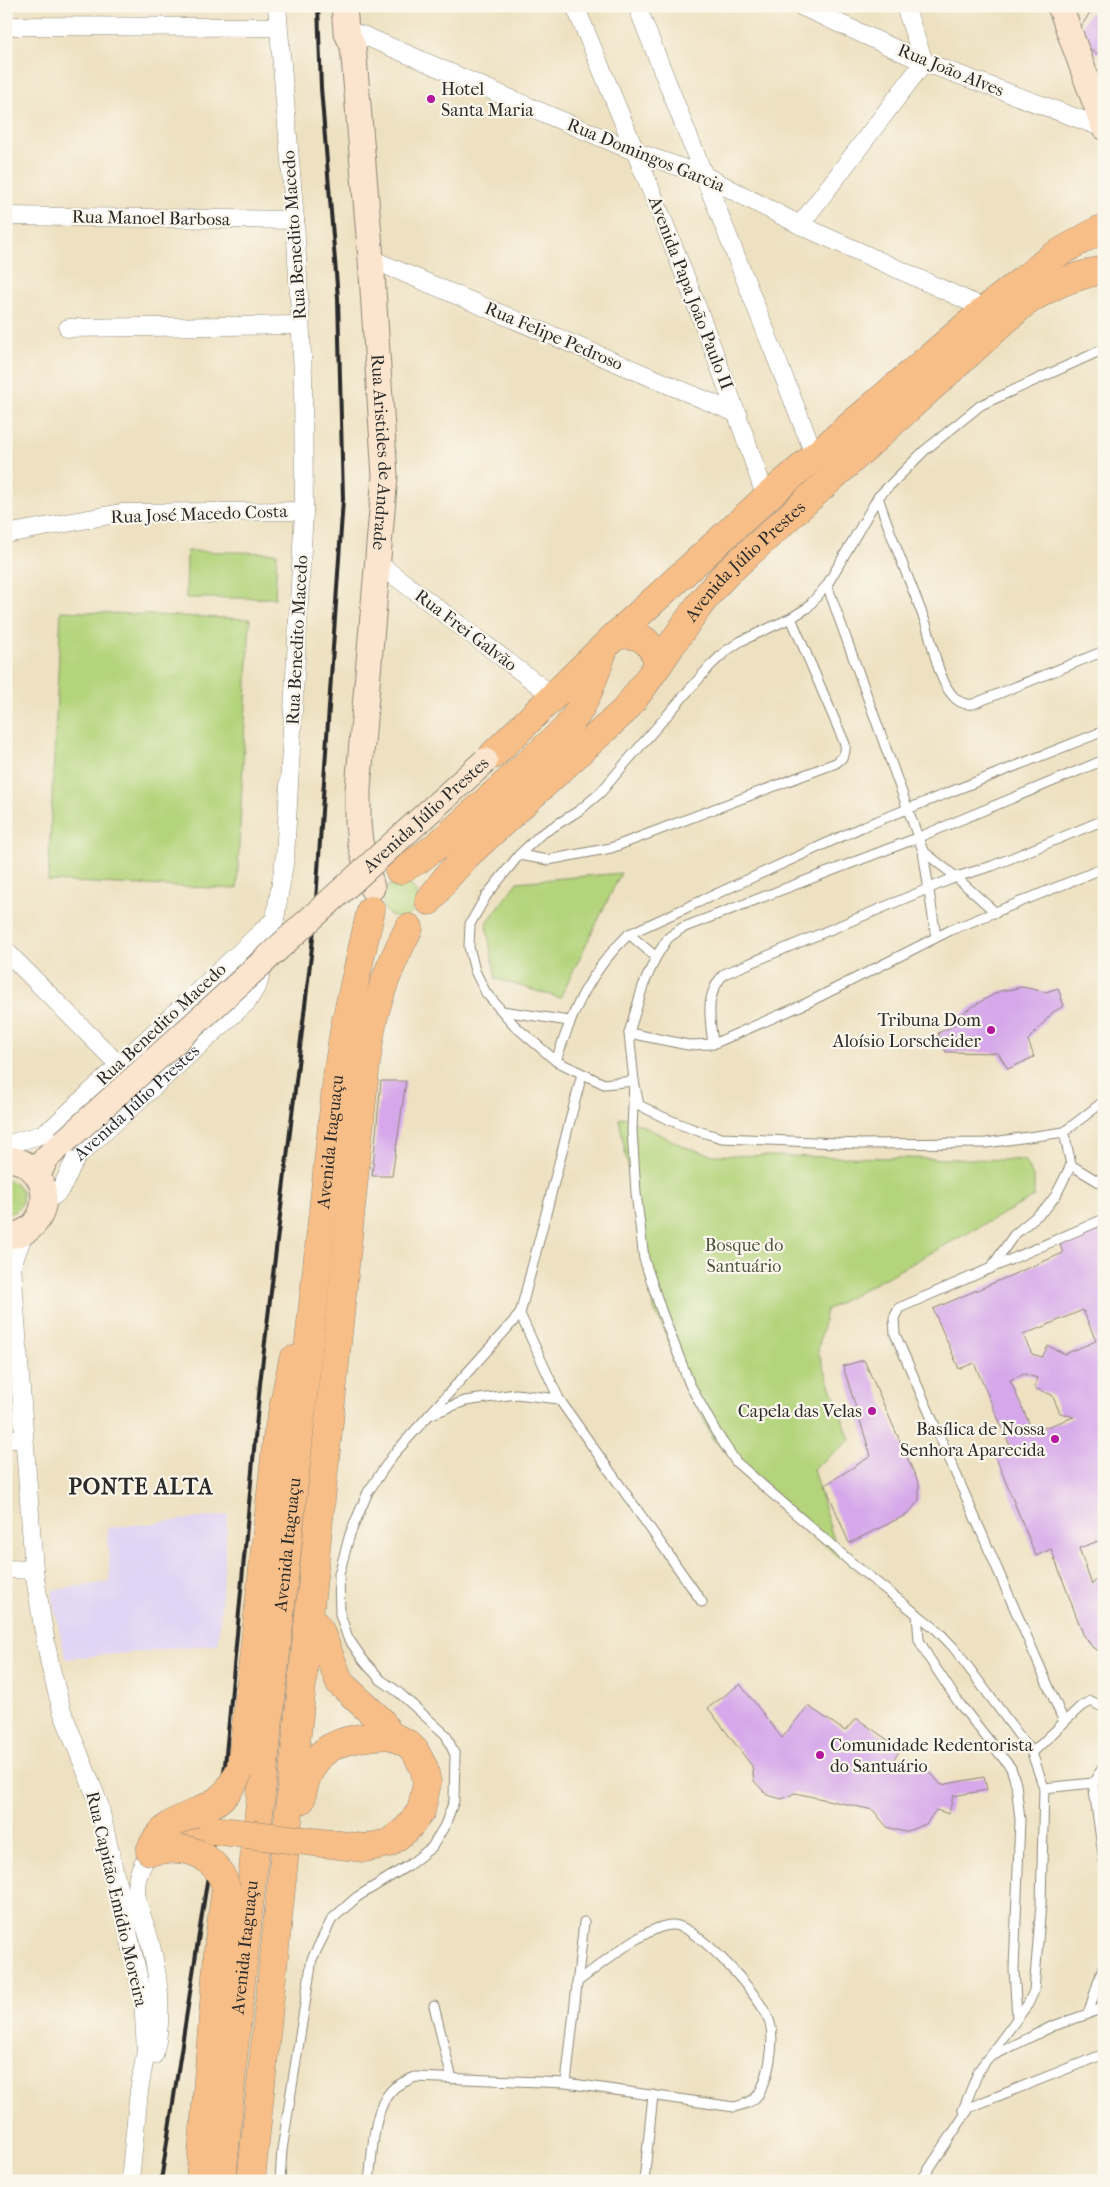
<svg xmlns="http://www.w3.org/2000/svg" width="1110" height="2187" font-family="'IM FELL French Canon',serif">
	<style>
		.built { fill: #e1d4f4 }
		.green { fill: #b4d47b; stroke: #708053 }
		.building { fill: #d6a7ea; fill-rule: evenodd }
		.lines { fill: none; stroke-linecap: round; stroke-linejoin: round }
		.service-casing { stroke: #8c8676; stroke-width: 11 }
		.minor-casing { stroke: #8c8676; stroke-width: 19 }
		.secondary-casing { stroke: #8c8676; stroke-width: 27 }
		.primary-casing { stroke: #8c8676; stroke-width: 29 }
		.service { stroke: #fff; stroke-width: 9 }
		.minor { stroke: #fff; stroke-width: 18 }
		.secondary { stroke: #fce5cf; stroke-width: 25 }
		.primary { stroke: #f7be88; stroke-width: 28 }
		.rail { stroke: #2b2b2b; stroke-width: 4 }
		.secondary-bridge-casing { stroke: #8c8676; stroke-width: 27; stroke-linecap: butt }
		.primary-bridge-casing { stroke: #8c8676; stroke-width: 29; stroke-linecap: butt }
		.secondary-bridge { stroke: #fce5cf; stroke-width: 25 }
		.primary-bridge { stroke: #f7be88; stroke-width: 28 }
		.poi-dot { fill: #b5179e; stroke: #fbf7ec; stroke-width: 2 }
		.labels { text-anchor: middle; stroke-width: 4.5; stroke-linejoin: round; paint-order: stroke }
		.street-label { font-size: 18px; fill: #2b2b2b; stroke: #fbf7ec }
		.poi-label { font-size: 18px; fill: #2b2b2b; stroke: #fbf7ec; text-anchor: end }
		.park-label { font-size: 18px; fill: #4d553f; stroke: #fbf7ec }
		.district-label { font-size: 22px; font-weight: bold; letter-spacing: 1px; fill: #2b2b2b; stroke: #fbf7ec }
	</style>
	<rect width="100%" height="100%" fill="#fbf7ec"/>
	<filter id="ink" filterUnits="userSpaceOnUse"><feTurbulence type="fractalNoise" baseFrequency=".02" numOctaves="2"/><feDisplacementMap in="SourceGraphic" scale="10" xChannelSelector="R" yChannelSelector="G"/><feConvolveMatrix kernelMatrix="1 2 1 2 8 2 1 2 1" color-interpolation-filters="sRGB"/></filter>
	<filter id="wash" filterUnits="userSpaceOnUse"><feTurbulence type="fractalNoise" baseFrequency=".0096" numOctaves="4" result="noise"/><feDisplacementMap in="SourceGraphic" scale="20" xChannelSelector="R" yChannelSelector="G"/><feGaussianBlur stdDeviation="1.12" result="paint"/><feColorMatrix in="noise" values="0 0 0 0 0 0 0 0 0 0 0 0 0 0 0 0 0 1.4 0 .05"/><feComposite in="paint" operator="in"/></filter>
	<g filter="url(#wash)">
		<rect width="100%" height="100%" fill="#eee1c1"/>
		<!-- built -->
		<polygon class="built" points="228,1515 218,1644 66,1659 54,1607 52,1590 110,1582 107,1528"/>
		<!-- green -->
		<g class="green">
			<polygon points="187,551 277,553 275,598 186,598"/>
			<polygon points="61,611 250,619 237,889 48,881"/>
			<polygon points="621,873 560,998 496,979 486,924 517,882"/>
			<circle cx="400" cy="900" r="18"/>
			<polygon points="625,1117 685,1147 712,1155 1024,1160 1034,1178 1034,1197 826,1310 818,1351 850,1440 813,1469 839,1558 713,1440 654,1309 619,1119"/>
			<path d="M6,1180C28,1182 28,1212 6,1214Z"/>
		</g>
		<g id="blocks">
			<!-- building -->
			<g class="building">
				<polygon points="1104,8 1104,54 1102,54 1095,53 1084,43 1081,27 1089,14"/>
				<polygon points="1023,987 1046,992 1058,988 1064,1006 1053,1012 1028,1040 1034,1057 1008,1069 998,1053 946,1052 938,1033 953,1026 963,1013 980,1002 1000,991"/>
				<polygon points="381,1081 406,1081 392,1176 372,1176"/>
				<path d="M1104,1223V1539L1079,1548L1092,1585L1104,1569V1653L1093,1648L1083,1634L1051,1549L1036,1556L994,1453L1010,1446L974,1363L959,1369L933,1309L1063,1253L1059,1242ZM1083,1310L1096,1341L1065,1354L1048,1346L1042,1357L1032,1354L1023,1335ZM1024,1374L1037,1378L1034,1388L1052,1395L1060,1413L1074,1417L1033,1432L1010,1380Z"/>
				<polygon points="864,1360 919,1484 919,1500 908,1514 849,1543 825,1485 871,1456 843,1366"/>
				<polygon points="740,1684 782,1738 808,1706 845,1731 856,1718 901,1749 887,1769 907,1761 927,1768 941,1785 984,1777 987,1790 953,1796 949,1814 936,1810 926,1824 905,1832 887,1827 873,1810 795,1793 782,1799 767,1795 754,1781 752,1766 708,1708"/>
			</g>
		</g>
	</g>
	<g filter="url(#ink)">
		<use href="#blocks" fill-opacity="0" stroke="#8c8676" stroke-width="1"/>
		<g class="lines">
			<!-- service casing -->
			<g class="service-casing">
				<g id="service">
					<path d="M878,497C892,540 910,581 926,624C933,644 938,680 953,696C958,702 965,705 973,704L1104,651"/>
					<path d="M827,585L807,608L791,618L741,641L726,651L710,666L622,767L601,792L580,810L540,835L519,855L486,896L470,924L469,947L475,971L486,993L516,1027L556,1061L604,1084L634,1081L639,1105C665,1119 694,1131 722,1138L860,1144L986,1143L1064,1132L1104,1101"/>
					<polyline points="923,851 936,937"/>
					<path d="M519,855L548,860L611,848L836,763C844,757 846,754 845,744L791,618"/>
					<polyline points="996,913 956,877 923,851 827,585 878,497 924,451 981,405 1104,349"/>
					<polyline points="629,934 656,957"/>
					<polyline points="502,1011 569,1021"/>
					<polyline points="629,1033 688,1045 713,1044 807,1003 951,930 1104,868"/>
					<path d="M713,1044C710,1017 704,996 724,974L956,877L992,866L1104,820"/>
					<path d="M556,1061C573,1010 589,972 629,934L862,827L1104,731"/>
					<polyline points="1064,1132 1071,1165 1104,1185"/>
					<polyline points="990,1269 1014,1235 1046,1208 1056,1195 1071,1165"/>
					<polyline points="520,1314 559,1399"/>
					<polyline points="429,1415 465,1401 516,1394 559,1399 702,1602"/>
					<polyline points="917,1614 919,1640 929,1658 959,1703 1011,1768 1016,1784 1020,1820 1014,1969 1017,2018"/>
					<polyline points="1064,1722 895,1334 894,1318 899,1308 1104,1219"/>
					<polyline points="1032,1753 1079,1708 1091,1701 1104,1708"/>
					<polyline points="1104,1766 1093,1783 1104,1861"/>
					<polyline points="1044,1788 1093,1783"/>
					<polyline points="434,2006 452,2079"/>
					<polyline points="1088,2014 1104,1964"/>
					<polyline points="990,2057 1053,2026 1088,2014 1104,2007"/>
					<polyline points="566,2083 584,1922"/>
					<polyline points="963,2110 1104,2054"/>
					<polyline points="280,2181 282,2150 312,1959 332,1919 357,1897 409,1865 432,1847 445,1825 454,1801 455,1755 446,1735 397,1691 381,1680 364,1661 348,1638 340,1614 339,1574 350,1534 368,1492 393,1455 520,1314 582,1074"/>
					<path d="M369,2181C373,2153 372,2107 394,2088C400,2083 409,2080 415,2077L566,2083L734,2107C742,2105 751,2103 757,2096C769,2081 775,2041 770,2023C763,1998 699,1927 674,1925C649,1923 598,1967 577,1982"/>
					<polyline points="644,2181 653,2095"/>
					<polyline points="921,2181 968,2110 963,2110 979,2070 1028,2004 1034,1991 1041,1904 1044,1788 1032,1753 954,1648 937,1630 852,1563 736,1462 716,1432 690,1385 661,1310 644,1259 636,1193 632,1130 634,1081 629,1033 643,986 656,957 668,938 682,928 917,838 1104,760"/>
				</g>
			</g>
			<!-- minor casing -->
			<g class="minor-casing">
				<g id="minor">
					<path d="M575,6C643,168 710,332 766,498"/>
					<polyline points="637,6 815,456"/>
					<polyline points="801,6 924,62 1104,128"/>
					<polyline points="6,26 277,27"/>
					<polyline points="346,31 365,36 574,126 636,152 703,175 800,225 986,309"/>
					<polyline points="6,216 295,220"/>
					<polyline points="800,225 924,62 905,6"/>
					<polyline points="371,259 738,414"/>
					<polyline points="68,328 300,325"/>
					<polyline points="6,534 121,513 304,511"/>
					<polyline points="379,564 553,696"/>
					<polyline points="6,951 119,1065"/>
					<polyline points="6,1145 40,1135 52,1128 275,919"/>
					<path id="s1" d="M45,1200C68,1193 65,1169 80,1154L247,1002L258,984L263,966L275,919L285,858L304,511L303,374L295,220L277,6"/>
					<polyline points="25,1231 12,1265 34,1570 42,1621 50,1665 62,1711 99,1804 143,1998 146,2051 139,2091 130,2181"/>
					<polyline points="6,1439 24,1439"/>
					<polyline points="6,1569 34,1570"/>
					<path d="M150,1851C143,1863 136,1875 136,1890C136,1906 145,1922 149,1938C159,1975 164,2017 154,2055"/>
				</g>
			</g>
			<!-- secondary casing -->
			<g class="secondary-casing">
				<g id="secondary">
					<path id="s2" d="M344,6L346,31L353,46L371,259L385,476L358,789V824L360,842L372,888"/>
					<polyline points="1060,6 1104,127"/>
					<path d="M6,1159C57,1161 56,1235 6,1236"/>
					<polyline points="38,1175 46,1158 64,1142"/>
				</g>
			</g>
			<!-- primary casing -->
			<g class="primary-casing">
				<g id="primary">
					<path d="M615,636C640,631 651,641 659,664"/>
					<polyline points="493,755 615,636 766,498 986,309 1052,257 1099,230"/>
					<path d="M399,870L418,860L439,844L565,730C585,707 593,680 603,651"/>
					<path id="s3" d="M429,901L447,877L466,856L624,711C661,667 686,615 726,574L1022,305C1048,287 1072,276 1104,270"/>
					<polyline points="309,1616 320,1631 340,1683 381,1721 390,1735 408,1744 415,1751 424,1768 427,1783 421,1811 407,1829 389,1843 364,1848"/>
					<polyline points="240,1770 244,1745 277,1438 293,1360"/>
					<path d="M301,1800C310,1745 339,1738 390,1735"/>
					<path d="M156,1844C172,1829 193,1830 213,1830"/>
					<polyline points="200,2181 219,1940 226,1888"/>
					<path id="s4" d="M222,2181L234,2048L338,1069L345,1025L371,910"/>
					<path d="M251,2181L361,1110C364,1082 366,1054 372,1026C378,992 393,959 409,928"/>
				</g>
			</g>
			<!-- service -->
			<use href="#service" class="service"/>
			<!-- minor -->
			<use href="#minor" class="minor"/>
			<!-- secondary -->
			<use href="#secondary" class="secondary"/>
			<!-- primary -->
			<use href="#primary" class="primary"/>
			<!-- rail -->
			<polyline class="rail" points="161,2181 225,1765 260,1384 314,930 343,499 338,298 321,88 318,6"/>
			<!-- secondary-bridge casing -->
			<g class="secondary-bridge-casing">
				<g id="secondary-bridge">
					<path id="s5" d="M64,1142L485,761"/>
				</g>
			</g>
			<!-- primary-bridge casing -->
			<g class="primary-bridge-casing">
				<g id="primary-bridge">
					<polyline points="213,1830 364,1848"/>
					<path d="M226,1888C221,1866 200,1849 177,1849C168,1848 159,1851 150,1851C165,1814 198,1819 223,1796C231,1789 235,1779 240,1770"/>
				</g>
			</g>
			<!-- secondary-bridge -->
			<use href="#secondary-bridge" class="secondary-bridge"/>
			<!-- primary-bridge -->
			<use href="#primary-bridge" class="primary-bridge"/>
		</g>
	</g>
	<!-- markers -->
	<g class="poi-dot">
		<circle cx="431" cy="99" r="5"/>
		<circle cx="991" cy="1030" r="5"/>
		<circle cx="872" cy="1411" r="5"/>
		<circle cx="1055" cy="1439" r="5"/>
		<circle cx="820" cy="1755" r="5"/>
	</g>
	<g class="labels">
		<!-- street labels -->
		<g class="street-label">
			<text transform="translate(951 70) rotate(22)" y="6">Rua João Alves</text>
			<text transform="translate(646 155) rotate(22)" y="6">Rua Domingos Garcia</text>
			<text transform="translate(151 218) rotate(1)" y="6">Rua Manoel Barbosa</text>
			<text transform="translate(294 235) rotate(-94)" y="6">Rua Benedito Macedo</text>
			<text transform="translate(691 293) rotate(69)" y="6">Avenida Papa João Paulo II</text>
			<text transform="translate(554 336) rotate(23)" y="6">Rua Felipe Pedroso</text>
			<text dy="6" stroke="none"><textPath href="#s2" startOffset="449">Rua Aristides de Andrade</textPath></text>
			<text transform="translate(199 514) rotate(-2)" y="6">Rua José Macedo Costa</text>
			<text dy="6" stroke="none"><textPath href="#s3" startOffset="466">Avenida Júlio Prestes</textPath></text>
			<text transform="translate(466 630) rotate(37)" y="6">Rua Frei Galvão</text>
			<text transform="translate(297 640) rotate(-87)" y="6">Rua Benedito Macedo</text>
			<text dy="6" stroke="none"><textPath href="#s5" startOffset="488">Avenida Júlio Prestes</textPath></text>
			<text transform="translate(161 1024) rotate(-43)" y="6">Rua Benedito Macedo</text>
			<text dy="6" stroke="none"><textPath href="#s1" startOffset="136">Avenida Júlio Prestes</textPath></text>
			<text dy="6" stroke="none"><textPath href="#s4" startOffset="1045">Avenida Itaguaçu</textPath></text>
			<text dy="6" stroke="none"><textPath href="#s4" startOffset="640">Avenida Itaguaçu</textPath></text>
			<text transform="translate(117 1899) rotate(77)" y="6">Rua Capitão Emídio Moreira</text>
			<text dy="6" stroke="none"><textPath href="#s4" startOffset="235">Avenida Itaguaçu</textPath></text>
		</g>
		<!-- poi labels -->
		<g class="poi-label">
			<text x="441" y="95" text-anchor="start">Hotel<tspan x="441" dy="21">Santa Maria</tspan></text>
			<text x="981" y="1026">Tribuna Dom<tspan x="981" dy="21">Aloísio Lorscheider</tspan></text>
			<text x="862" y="1417">Capela das Velas</text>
			<text x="1045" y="1435">Basílica de Nossa<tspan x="1045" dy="21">Senhora Aparecida</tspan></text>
			<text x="830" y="1751" text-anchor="start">Comunidade Redentorista<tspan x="830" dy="21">do Santuário</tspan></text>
		</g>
		<!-- park labels -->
		<g class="park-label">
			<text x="744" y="1251">Bosque do<tspan x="744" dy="21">Santuário</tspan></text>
		</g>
		<!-- district labels -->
		<g class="district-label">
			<text x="141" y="1494">PONTE ALTA</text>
		</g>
	</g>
	<!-- margin -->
	<rect width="1110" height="2187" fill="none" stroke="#fbf7ec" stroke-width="25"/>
</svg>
